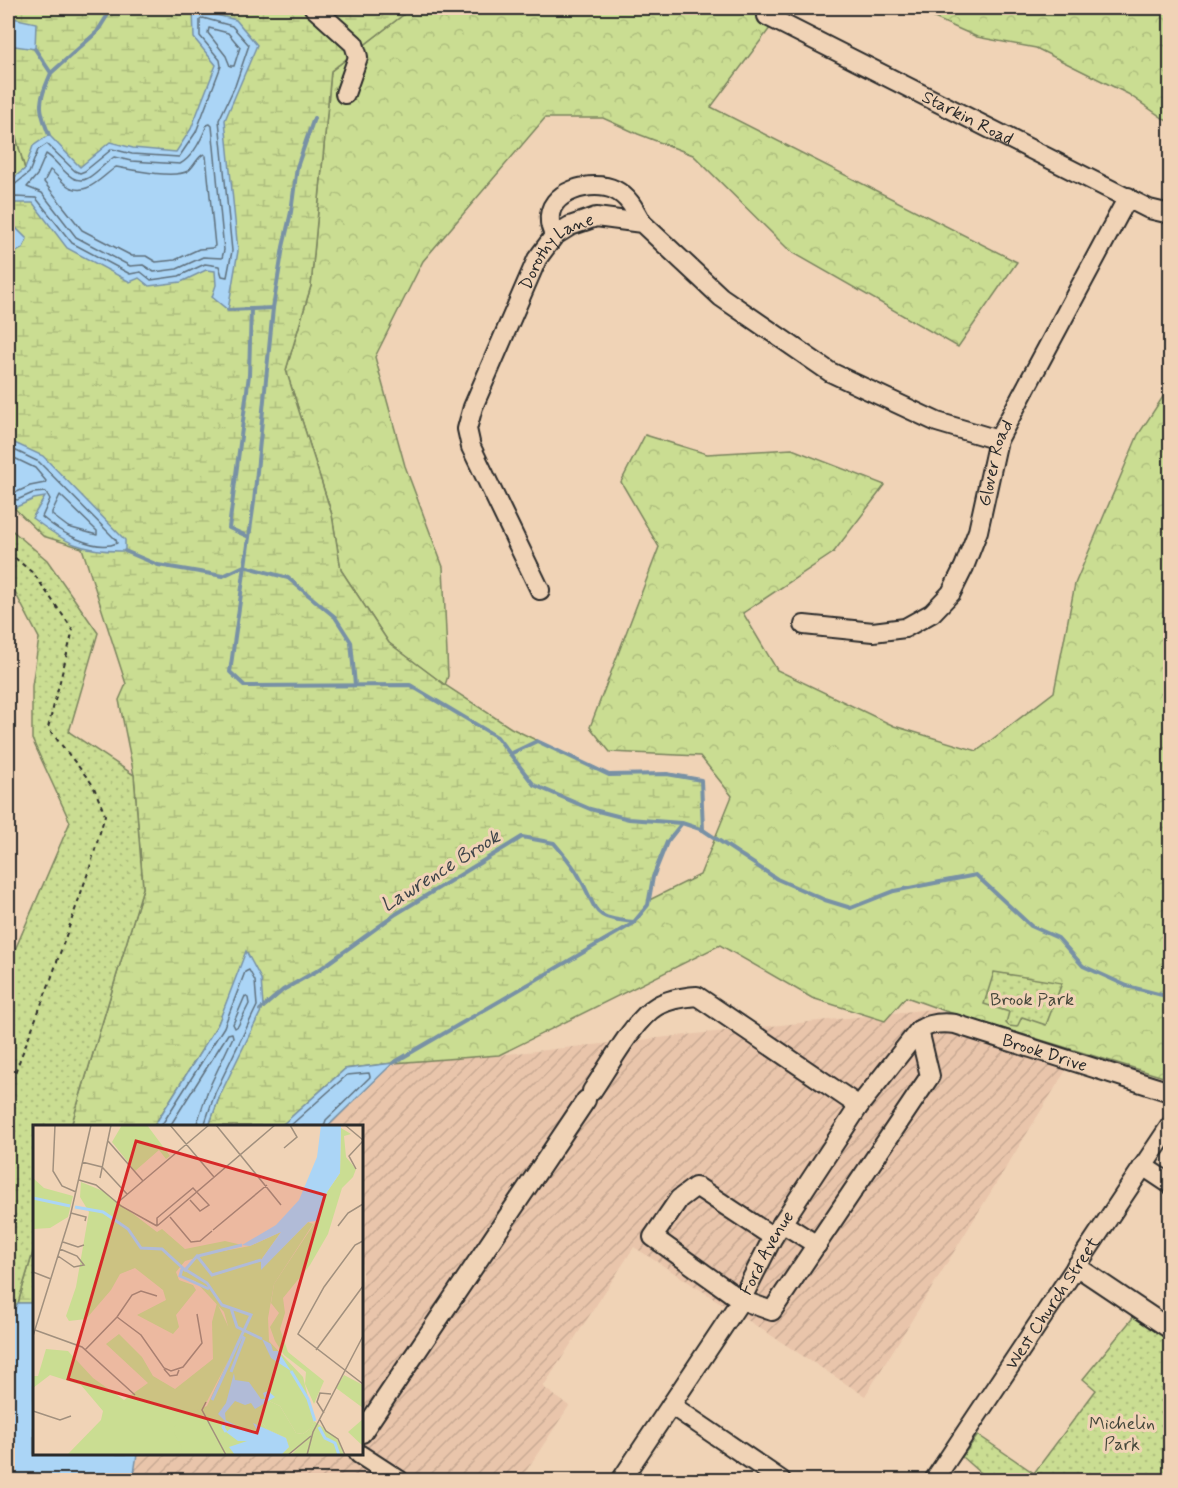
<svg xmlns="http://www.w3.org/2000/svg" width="1178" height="1488" font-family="Mynerve,sans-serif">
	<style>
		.industrial { fill: url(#industrial-furrows) }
		.green { fill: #cadd92; stroke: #7a845e; stroke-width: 1.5 }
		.forest { fill: url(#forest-crowns); stroke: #7a845e; stroke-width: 1.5 }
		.wetland { fill: url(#wetland-marsh); stroke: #7a845e; stroke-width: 1.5 }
		.park { fill: url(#park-dots); stroke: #7a845e; stroke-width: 1.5 }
		.water { fill: #abd5f6; stroke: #7891a5; stroke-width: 1.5 }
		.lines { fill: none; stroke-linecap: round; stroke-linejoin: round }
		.shore { stroke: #5e6f7c; stroke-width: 1.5 }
		.stream { stroke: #7891a5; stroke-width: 4 }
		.minor-casing { stroke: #2b2b2b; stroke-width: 22 }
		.path { stroke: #2b2b2b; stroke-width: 2; stroke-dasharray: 4.5 4.5; stroke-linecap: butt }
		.minor { stroke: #f0d3b6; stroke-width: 18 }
		.labels { text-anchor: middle; stroke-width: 6; stroke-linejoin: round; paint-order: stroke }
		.street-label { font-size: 18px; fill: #2b2b2b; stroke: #f0d3b6 }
		.park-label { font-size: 18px; fill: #43463a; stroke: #f0d3b6 }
		.water-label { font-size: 20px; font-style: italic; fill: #3e4449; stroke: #f0d3b6 }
		.inset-river { fill: none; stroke: #abd5f6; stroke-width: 3 }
		.inset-road { fill: none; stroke: #a1907e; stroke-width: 1.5 }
		.view { fill: #d62828; fill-opacity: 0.15; stroke: #d62828; stroke-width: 3 }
		.inset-edge { fill: none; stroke: #2b2b2b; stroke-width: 3 }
	</style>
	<defs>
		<pattern id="industrial-furrows" width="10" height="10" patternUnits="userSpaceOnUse" patternTransform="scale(1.5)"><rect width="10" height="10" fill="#e9c5ab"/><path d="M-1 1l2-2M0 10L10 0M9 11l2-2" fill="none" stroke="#c8a993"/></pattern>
		<pattern id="forest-crowns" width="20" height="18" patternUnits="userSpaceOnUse" patternTransform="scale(1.5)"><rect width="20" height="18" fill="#cadd92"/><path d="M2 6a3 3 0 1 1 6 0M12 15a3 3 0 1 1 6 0" fill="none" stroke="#aebe7e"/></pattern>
		<pattern id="wetland-marsh" width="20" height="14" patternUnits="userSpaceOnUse" patternTransform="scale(1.5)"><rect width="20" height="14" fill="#cadd92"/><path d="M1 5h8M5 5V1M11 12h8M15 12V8" fill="none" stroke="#aebe7e"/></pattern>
		<pattern id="park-dots" width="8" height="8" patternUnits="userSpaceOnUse" patternTransform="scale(1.5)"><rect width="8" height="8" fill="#cadd92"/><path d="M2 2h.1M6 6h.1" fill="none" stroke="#aebe7e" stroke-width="1.8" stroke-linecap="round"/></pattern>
	</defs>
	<rect width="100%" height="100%" fill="#f0d3b6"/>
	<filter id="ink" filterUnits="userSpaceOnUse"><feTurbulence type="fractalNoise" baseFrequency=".0167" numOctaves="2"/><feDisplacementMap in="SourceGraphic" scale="12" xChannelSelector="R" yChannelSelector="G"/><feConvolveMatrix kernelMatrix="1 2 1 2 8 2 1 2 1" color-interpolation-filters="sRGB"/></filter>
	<g filter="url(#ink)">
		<!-- industrial -->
		<polygon class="industrial" points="932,1009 952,1021 1074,1057 865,1396 634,1247 543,1387 569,1406 520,1480 133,1480 137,1454 362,1454 362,1126 328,1126 393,1063 499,1055"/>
		<!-- green -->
		<polygon class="green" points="8,108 25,169 8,189"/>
		<!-- forest -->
		<g class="forest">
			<polygon points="412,8 785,8 711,107 1017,262 958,347 790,251 693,155 638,134 603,118 545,118 423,261 375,357 405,466 443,567 448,676 445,685 389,643 341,570 332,515 286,370 311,286 331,71"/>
			<polygon points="912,8 1170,8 1170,123 1128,94 1036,48 977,37"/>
			<polygon points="1170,386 1170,1079 945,1011 906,997 885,1021 812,998 720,945 499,1055 393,1063 609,920 700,875 732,796 700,756 610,752 590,727 659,547 621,482 645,435 707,454 792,449 885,485 833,553 743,613 777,670 894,726 977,751 1054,692 1075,584 1138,435"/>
		</g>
		<!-- wetland -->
		<g class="wetland">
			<polygon points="8,8 412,8 331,71 311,286 286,370 332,515 341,570 389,643 445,685 511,728 609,775 667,774 701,780 703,830 681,823 667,842 653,877 648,905 634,922 393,1063 345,1069 281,1126 209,1126 220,1095 247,952 218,1024 154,1126 71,1126 143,888 134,775 119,700 126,684 82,548 43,536 8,502 8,189 25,169 8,108"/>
			<polygon points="34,1249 34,1303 18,1303"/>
		</g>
		<!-- park -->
		<g class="park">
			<polygon points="8,527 47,560 98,633 69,732 134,775 143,888 71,1126 34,1126 34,1249 18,1303 8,1318 8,966 70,822 32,739 32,686 39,638 8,579"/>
			<polygon points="994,972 1062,983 1046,1025 1022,1017 1017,1027 1009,1026 1006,1023 1009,1012 984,1004"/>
			<polygon points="1136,1314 1170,1338 1170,1480 988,1480 962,1457 978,1435 1034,1473 1096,1390 1083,1379"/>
		</g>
		<!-- water -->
		<g class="water">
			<polygon points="193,9 236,20 257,45 225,120 238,251 228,310 212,297 216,285 215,271 206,270 181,282 149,286 139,278 130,282 67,248 33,203 15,203 8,207 8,182 25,169 33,146 49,135 80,167 110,142 133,148 176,152 191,129 216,65 194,38"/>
			<polygon points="8,17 36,23 35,49 8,45"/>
			<polygon points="8,213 13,225 27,239 23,248 8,257"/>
			<path d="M8,440L43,456L125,540V551C81,552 66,543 32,518L45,497L34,499L14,508L8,501Z"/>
			<polygon points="246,951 261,979 263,1007 220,1095 209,1126 154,1126 218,1024"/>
			<polygon points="393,1063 328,1126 281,1126 345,1069"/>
			<polygon points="18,1303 34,1303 34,1454 137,1454 133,1480 8,1480 8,1318"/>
		</g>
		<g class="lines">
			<!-- shore -->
			<g class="shore">
				<polygon points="209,28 228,33 240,47 234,66 230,66 226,56 208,33"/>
				<path d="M210,124L212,126L224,250L222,258L203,257L177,269L154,272L143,265L130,266L76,237L42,193L27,187L37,175L46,154C58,160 71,188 88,178C97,173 105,163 114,157L131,161L180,164C193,157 202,138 207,125Z"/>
				<path d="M204,154L206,156L215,246L212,248L199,249L175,260L156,262L146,256H132L82,230L44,182L50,170C56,174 60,180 65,184C85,200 101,177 116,167C132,170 174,179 188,171C195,166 197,157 204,154Z"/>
				<polyline points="8,187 13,186 29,173 38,150 47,144 75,171 80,173 85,171 112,149 132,154 179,157 196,132 221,66 220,60 200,36 200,20 203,18 232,26 249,45 235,86 219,120 232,251 227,277 222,276 219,266 205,264 179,276 151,280 141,272 130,274 72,243 36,198 15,197 8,200"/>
				<path d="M8,447L39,462L116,540L117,543C95,553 58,531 42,517L50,499L46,492L33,493L17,500L8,497"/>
				<polyline points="8,455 35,468 46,481 45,483 30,486 17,492 8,490"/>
				<polygon points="60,495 97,531 97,535 68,527 52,515 52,512"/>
				<polygon points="245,996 248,998 249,1004 238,1026 235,1028 233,1024"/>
				<polyline points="161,1126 224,1027 245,972 249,970 255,981 257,1006 215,1093 204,1126"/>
				<polyline points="170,1126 228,1034 232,1033 233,1037 208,1090 196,1126"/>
				<polyline points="290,1126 347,1075 369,1073 370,1077 326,1120 324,1126"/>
			</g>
			<!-- stream -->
			<g class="stream">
				<polyline points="183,8 193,9 193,8"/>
				<path d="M35,49L51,73C39,102 37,105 49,135"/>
				<polyline points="51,73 97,32 112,8"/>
				<polyline points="314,118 297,167 291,212 283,247 273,308 254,502 230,672 245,686 410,685 497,737 534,785 590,809 629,819 681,823"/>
				<polyline points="228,310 273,308"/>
				<polyline points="249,537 229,528 249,375 251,309"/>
				<polyline points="125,551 158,565 223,576 244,566 288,578 335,617 351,642 355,685"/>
				<polyline points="510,754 537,741 609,775 667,774 701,780 703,830"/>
				<path d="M260,1010L283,990L320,969L396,914L522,837L554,843C563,854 574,866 580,878C599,913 591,918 634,922L648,905L653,877L667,842L682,823L703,830L777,879L825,900L851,908L894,891L976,875L1031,926L1058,938L1083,966L1127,986L1170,997"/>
				<polyline points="393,1063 634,923"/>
			</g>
			<!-- minor casing -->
			<g class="minor-casing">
				<g id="minor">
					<polyline points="314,8 354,44 358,57 345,94"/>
					<path id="s1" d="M767,16L1149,209L1170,214"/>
					<path d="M554,236C553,231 550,226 550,222C546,191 593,179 615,190C629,197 635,210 642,223"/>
					<path id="s2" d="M540,590L471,447L467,429L473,407L537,259L554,236L570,226L596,217L642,223L721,297L830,372L937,422L998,440"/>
					<path id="s3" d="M804,625L873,632L905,628L932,613L951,593L964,567L978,531L998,440L1128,197"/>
					<path d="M592,1091C608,1068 634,1019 657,1006C669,999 683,997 697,996L859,1106"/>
					<polyline points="1143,1166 1170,1184"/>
					<polyline points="782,1223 817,1245"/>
					<polyline points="773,1237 699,1188 695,1187 679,1199 653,1237 741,1300 772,1311 930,1076 919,1030"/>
					<polyline points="1076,1266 1170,1329"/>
					<polyline points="671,1405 781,1480"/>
					<polyline points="362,1433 586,1100"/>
					<polyline points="359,1454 399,1480"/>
					<path id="s4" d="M621,1480L741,1300L773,1237L859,1106L919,1030C930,1023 941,1022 955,1024L1170,1092"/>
					<path id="s5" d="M934,1480L1170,1126"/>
				</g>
			</g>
			<!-- path -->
			<polyline class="path" points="8,552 34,574 73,630 48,728 93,785 105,815 90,867 51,979 11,1083 8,1102"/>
			<!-- minor -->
			<use href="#minor" class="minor"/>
		</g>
	</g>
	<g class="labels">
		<!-- street labels -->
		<g class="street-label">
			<text dy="6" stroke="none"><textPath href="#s1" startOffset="225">Starkin Road</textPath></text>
			<text dy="6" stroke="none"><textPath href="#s2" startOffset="381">Dorothy Lane</textPath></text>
			<text dy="6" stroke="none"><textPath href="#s3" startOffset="298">Glover Road</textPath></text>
			<text dy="6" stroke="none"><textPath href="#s4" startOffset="672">Brook Drive</textPath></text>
			<text dy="6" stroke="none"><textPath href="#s4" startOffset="270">Ford Avenue</textPath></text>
			<text dy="6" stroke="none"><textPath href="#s5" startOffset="213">West Church Street</textPath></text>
		</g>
		<!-- park labels -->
		<g class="park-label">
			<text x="1032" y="1005">Brook Park</text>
			<text x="1122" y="1429">Michelin<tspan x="1122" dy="21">Park</tspan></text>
		</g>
		<!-- water labels -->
		<g class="water-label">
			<text transform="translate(440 870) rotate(-32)" y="7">Lawrence Brook</text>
		</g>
	</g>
	<!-- overview -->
	<g transform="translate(33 1125)">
		<rect width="330" height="330" fill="#f0d3b6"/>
		<path d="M234,275L247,281L263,308L270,309L278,303L272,316L256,330H248L256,322L253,313L234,304L227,295V280Z" fill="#cadd92"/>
		<path d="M0,53L11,63L40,71L35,92L17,103L0,104ZM48,57L70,66L124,107L129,104L152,124L192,116L209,120L152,136L143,147L146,155L160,160L163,165L143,190L146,202L140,209L104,190L133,175L130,165L102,143L87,149L78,165L53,194L36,196L33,191L43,162L56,87L47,72ZM184,178L195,201V236L146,330H34L68,295L70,286L48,260L17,250L0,263V251H5L13,224L35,226L60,253L91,275L115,258L73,219L86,209L109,232L120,251L142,264L180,234L179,197ZM281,296L303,312L312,330H258L272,315Z" fill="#cadd92"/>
		<path d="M275,97L280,99L241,159L235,193L236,216L270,252L281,296L278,303L270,309L263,308L247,281L234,275L227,280V295L234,304L253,313L256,322L248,330H146L149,322L141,308L143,294L174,281L195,236V201L191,187L162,156L147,151L149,143L153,145L164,131L217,121L248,107L228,135V144Z" fill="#cadd92"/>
		<path d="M89,0H114L137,31L133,34L126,25L102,46L79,17ZM308,3L318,9L311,11L313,32L323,44L320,52L309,63L295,109L277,140L250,173L252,188L247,204L255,227L291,256L281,279L272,259L273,247L251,230L242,216L237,202L246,188L238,178L241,159L283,96L294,67L307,48ZM311,250L330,260V283L303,263ZM330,294V321L315,307Z" fill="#cadd92"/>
		<path d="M288,0L308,1L307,48L294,67L283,96L275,97L228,145V135L248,107L217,121L209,120L243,100L266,75L284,32ZM229,214L238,219L240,226H245L258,246L238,233ZM201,248L202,255L216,257L228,274H232L230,268L235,266L242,272L222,284L218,278L212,280L202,276L192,288L193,297L185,289L193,278ZM220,298L253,313L256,322L248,330H202L196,322L214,316H205L193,307L201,301L220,308L224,305Z" fill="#abd5f6"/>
		<path class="inset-river" d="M0,73L37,81M42,82L70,87L95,104L108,123L129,124L152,145L164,131L179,150L228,135M165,131L209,120M149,144L147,151L176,164M153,145L174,158L189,180L218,190L179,275M198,183L204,202L229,214M258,246L275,274L282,296M198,247L211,213L208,211M286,302L292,313L302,318L306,330M193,307L190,302L193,297L201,301"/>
		<path class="inset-road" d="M22,0L20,46L29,61L43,67M137,0L181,52M183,0L248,80M312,0L330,15M75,16L110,56M251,23L264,12L257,0M49,37L69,42L94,69M323,44L316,31L330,16M67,53L78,0M46,55L63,60L88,81L124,101M84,78L176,0M38,88L53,92L52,96M137,92L158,117L167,116L179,106M124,100V93L160,63L176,80L167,86L157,75M124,101L242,0M305,101L315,88L330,79M180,105L234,60M330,116L322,120L291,162L265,209L330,259M30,117L45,122L51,120M25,131L41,142L51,140L44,131L27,124M0,147L18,154M84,192L108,210L131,243L138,246L150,242L169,218L164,189M2,205L49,222L102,270M0,211L37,92L58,0M52,225L84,192L99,170L108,166L124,171M283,225L330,161M131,244L137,251L144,250L146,245M173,277L169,285L193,330M0,286L27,295L38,291M291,288L284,277L287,268L298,269M287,295L293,306L305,314L312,330M255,330L278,311M274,330L280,307L330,211"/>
		<path class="view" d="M103,16L292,70L224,308L35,254Z"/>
		<rect width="330" height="330" class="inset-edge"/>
	</g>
	<!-- margin -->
	<rect width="1178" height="1488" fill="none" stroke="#f0d3b6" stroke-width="30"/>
	<rect x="15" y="15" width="1148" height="1458" fill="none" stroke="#2b2b2b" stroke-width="2" filter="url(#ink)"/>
</svg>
